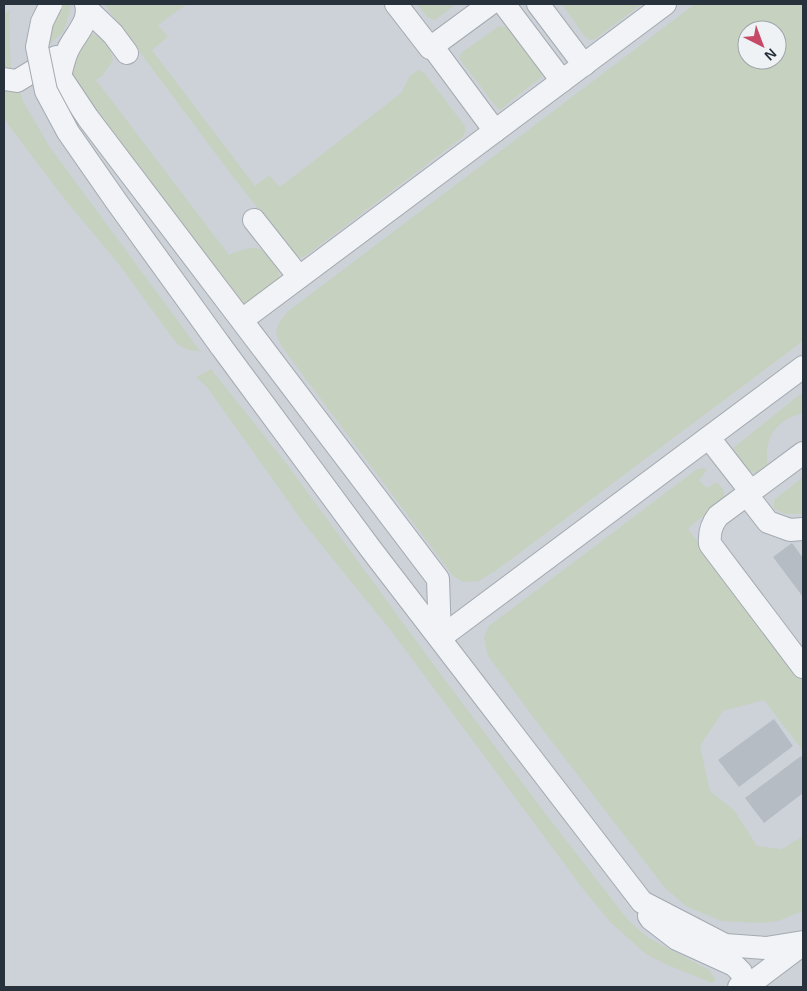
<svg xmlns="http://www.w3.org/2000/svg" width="807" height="991" font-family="Arial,sans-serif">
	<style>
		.built { fill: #cdd2d9; fill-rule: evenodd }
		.green { fill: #c6d1c0; fill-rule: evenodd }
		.building { fill: #b6bcc4 }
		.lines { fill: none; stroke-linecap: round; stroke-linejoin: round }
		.minor-casing { stroke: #a4aab1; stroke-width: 24 }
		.minor { stroke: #f1f3f6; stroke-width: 22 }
		.minor-bridge-casing { stroke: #a4aab1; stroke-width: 24; stroke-linecap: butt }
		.minor-bridge { stroke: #f1f3f6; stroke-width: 22 }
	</style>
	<rect width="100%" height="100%" fill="#dfe3e7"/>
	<!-- built -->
	<path class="built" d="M4,4H803V987H4ZM747,30H777V60H747Z"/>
	<!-- green -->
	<g class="green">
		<polygon points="56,4 71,4 68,19 63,32 48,46"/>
		<polygon points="104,4 187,4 158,25 168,37 152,50 255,186 269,175 280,187 401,93 410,76 418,70 421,71 426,75 465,126 465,132 463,137 304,257 296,257 230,173"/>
		<polygon points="417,4 456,4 435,20 428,18"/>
		<polygon points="562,4 642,4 595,39 591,40 585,37"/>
		<path d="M695,4H803V341L498,569L479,581L463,582L453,576L282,347C273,329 275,328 287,312ZM747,30H777V60H747Z"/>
		<polygon points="10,9 9,20 11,70 4,68 4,14"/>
		<polygon points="499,26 507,27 541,73 542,76 540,78 500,110 497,108 459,58 461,53"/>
		<path d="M91,33C104,39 111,46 113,60L103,75L96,80L229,255C238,251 255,244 264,251C268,254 271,260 274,264C278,270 280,272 279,279L247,304H239L68,83L78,40Z"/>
		<polygon points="4,87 19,89 23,101 49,146 200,351 188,350 177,344 118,263 66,201 4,119"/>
		<polygon points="211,369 289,467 439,672 545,813 628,920 647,937 709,970 716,980 712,983 665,964 646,954 611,923 583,889 392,632 302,521 207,387 196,377"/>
		<path d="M803,392V413C776,420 763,438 768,466L758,474C746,472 739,458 733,448Z"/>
		<polygon points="704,468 707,470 699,480 707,488 717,482 723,489 725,497 709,512 693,524 688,529 803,680 803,751 764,700 723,711 700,746 710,791 734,810 757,846 782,849 803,836 803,911 778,921 759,923 721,921 686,906 665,888 543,730 488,656 484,637 489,626 697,469"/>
		<polygon points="803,477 803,514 785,514 774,509 774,500"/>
	</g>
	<!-- building -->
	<g class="building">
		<polygon points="792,543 803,558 803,597 773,557"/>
		<polygon points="774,719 793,746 739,787 718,760"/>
		<polygon points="801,756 803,759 803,793 764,823 745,798"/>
	</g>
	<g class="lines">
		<!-- minor casing -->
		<g class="minor-casing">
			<g id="minor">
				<path d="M86,4C91,23 73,36 67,52C64,59 62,68 60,76L88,118L438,579L440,638"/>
				<polyline points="396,4 430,48 490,4"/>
				<polyline points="504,4 562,81"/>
				<polyline points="538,4 584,65"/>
				<polyline points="87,9 113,34 127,53"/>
				<polyline points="432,46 495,131"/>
				<polyline points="4,79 17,81 56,57"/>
				<polyline points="254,220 299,277"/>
				<polyline points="242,320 665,4"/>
				<polyline points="220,345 370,548 642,902 725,945 766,948 803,942"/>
				<polyline points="709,438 748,488 747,495 768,522 790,530 803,529"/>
				<path d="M803,453L718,516C711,525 709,533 710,544L803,667"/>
				<polyline points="440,638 803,367"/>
				<polyline points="649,916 651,919 677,939 734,965 741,972 744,981 739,987"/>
				<polyline points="746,987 803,944"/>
			</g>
		</g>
		<!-- minor -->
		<use href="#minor" class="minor"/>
		<!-- minor-bridge casing -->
		<g class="minor-bridge-casing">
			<polyline id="minor-bridge" points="51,4 42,22 37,47 46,91 68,132 116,201 220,345"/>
		</g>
		<!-- minor-bridge -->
		<use href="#minor-bridge" class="minor-bridge"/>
	</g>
	<!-- border -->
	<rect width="807" height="991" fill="none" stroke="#28323d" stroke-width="10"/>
	<!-- north arrow -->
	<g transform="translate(762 45) rotate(138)"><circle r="24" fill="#eef2f5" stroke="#9fa5ab"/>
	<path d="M0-4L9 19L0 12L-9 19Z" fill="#c74968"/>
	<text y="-8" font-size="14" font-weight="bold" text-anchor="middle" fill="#28323d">N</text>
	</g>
</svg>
